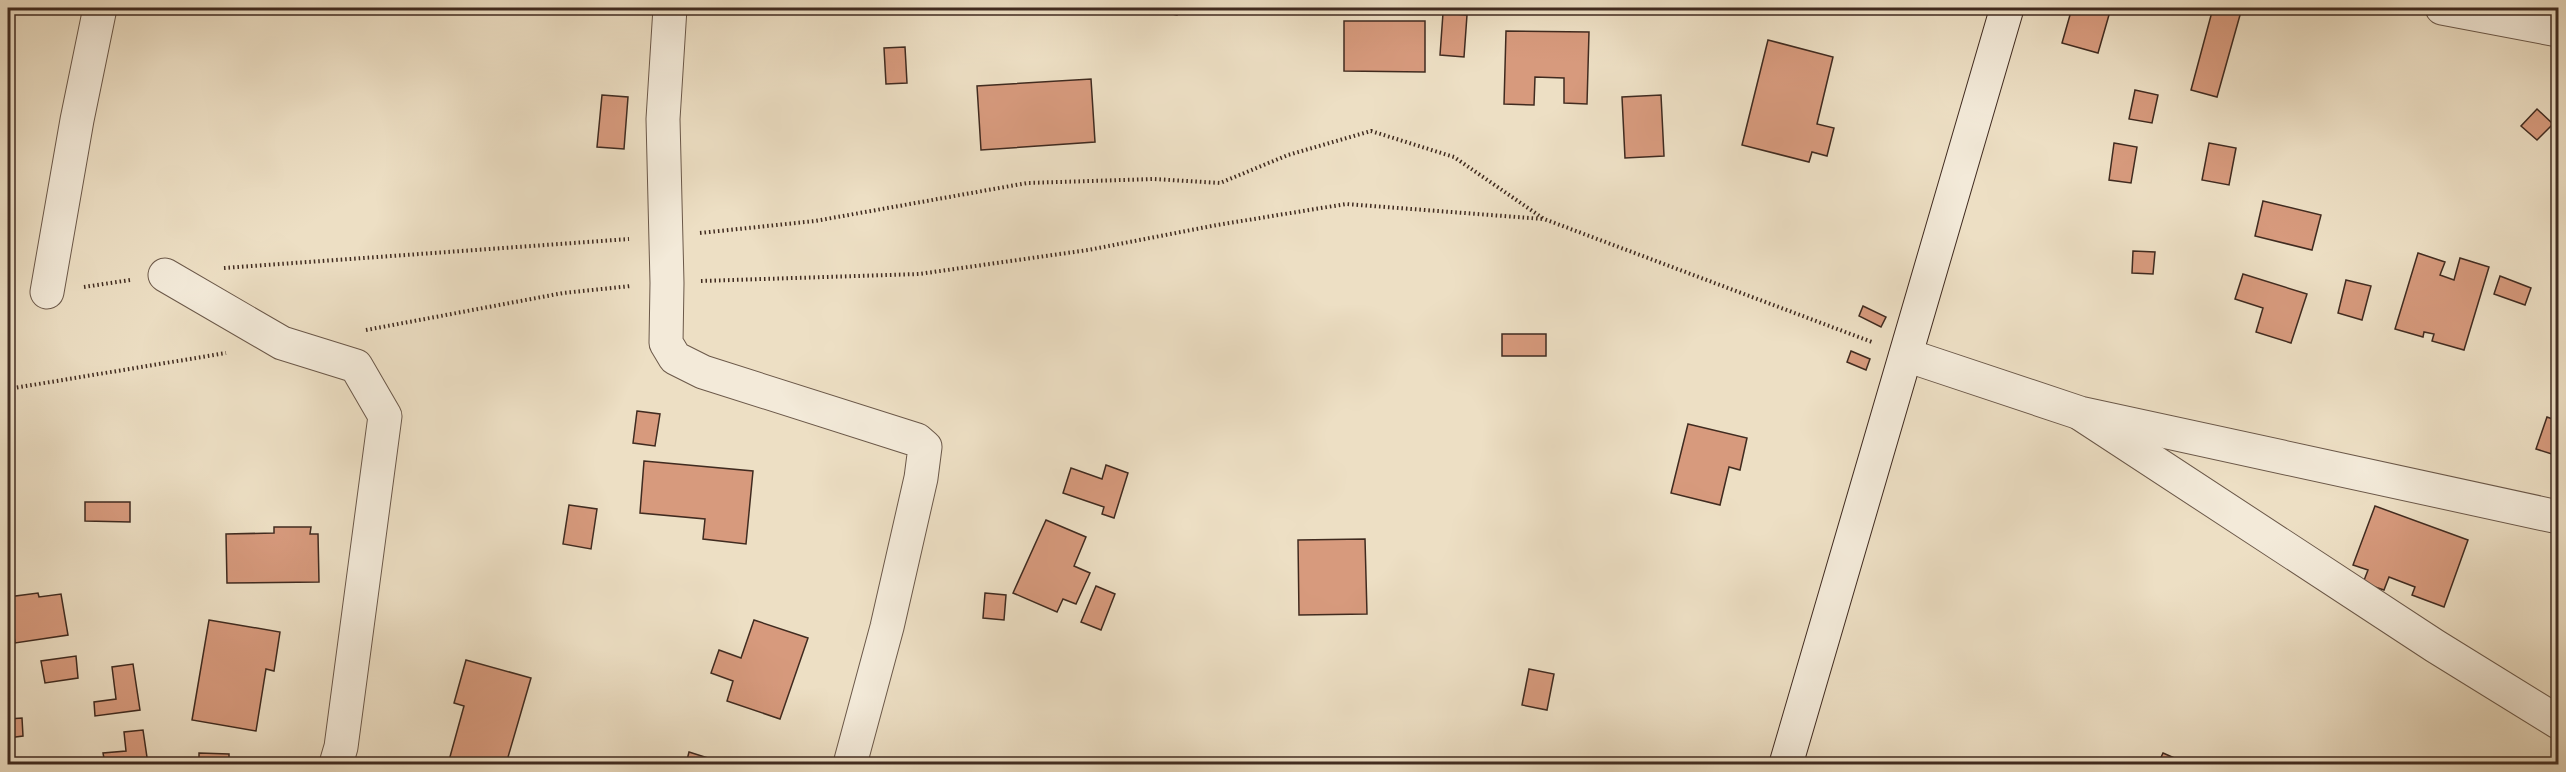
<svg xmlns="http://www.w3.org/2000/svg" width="2566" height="772" font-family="'IM FELL Double Pica',serif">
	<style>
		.building { fill: #d79a7d; stroke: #402b20; stroke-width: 1.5 }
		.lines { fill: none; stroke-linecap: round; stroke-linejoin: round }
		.minor-casing { stroke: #6b5849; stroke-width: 35 }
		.tertiary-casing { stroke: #6b5849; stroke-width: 35 }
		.secondary-casing { stroke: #402b20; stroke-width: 35 }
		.path { stroke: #402b20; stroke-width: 4; stroke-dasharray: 1.5 3; stroke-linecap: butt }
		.minor { stroke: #f3ead9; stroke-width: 33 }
		.tertiary { stroke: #f3ead9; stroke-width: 33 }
		.secondary { stroke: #f3ead9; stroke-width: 33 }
	</style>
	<rect width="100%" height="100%" fill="#eddfc4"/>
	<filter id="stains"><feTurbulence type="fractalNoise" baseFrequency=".00333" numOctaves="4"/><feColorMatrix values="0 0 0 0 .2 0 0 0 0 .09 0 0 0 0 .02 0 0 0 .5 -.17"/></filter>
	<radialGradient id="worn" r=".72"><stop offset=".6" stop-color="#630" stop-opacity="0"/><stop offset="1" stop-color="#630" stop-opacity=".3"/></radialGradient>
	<!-- building -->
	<g class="building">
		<polygon points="1154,8 1179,8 1177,15 1153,11"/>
		<polygon points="2072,8 2111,8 2098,53 2062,43"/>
		<polygon points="2213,8 2242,8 2217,97 2191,90"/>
		<polygon points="1443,13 1467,15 1464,57 1440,55"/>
		<polygon points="1344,21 1425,21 1425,72 1344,71"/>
		<polygon points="1506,31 1589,32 1587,104 1564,103 1564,78 1535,77 1534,105 1504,104"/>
		<polygon points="1768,40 1833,57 1817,124 1834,128 1827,156 1812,152 1809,162 1742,145"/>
		<polygon points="905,47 907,83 886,84 884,48"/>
		<polygon points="1091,79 1095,142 981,150 977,86"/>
		<polygon points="2135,90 2158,95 2152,123 2129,119"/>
		<polygon points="602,95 628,97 624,149 597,147"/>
		<polygon points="1661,95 1664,156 1625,158 1622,97"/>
		<polygon points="2537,109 2553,124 2537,140 2521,126"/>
		<polygon points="2114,143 2137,147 2131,183 2109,180"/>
		<polygon points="2209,143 2236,148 2229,185 2202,180"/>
		<polygon points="2263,201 2321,215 2312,250 2255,236"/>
		<polygon points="2133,251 2155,252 2153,274 2132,273"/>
		<polygon points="2418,253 2445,262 2440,275 2454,280 2460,258 2489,267 2464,350 2432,341 2434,334 2424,332 2423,337 2395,329"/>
		<polygon points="2243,274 2307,294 2291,343 2256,332 2263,308 2235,299"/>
		<polygon points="2500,276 2531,288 2525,305 2494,294"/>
		<polygon points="2346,280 2371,286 2362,320 2338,313"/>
		<polygon points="1863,306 1886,317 1881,327 1859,316"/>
		<rect x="1502" y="334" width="44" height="22"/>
		<polygon points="1851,351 1870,359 1866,370 1847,362"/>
		<polygon points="637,411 660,414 655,446 633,443"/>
		<polygon points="2547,417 2558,421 2558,444 2555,455 2536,449"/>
		<polygon points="1688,424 1747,438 1740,470 1729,467 1720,505 1671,493"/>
		<polygon points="644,461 753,471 746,544 703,539 705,519 640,513"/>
		<polygon points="1106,465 1128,473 1114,518 1102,514 1104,507 1063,493 1071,468 1102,479"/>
		<polygon points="85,502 130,502 130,522 85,521"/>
		<polygon points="569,505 597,509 591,549 563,544"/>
		<polygon points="2375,506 2468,540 2444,607 2412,595 2415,587 2389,577 2384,590 2363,583 2368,570 2353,565"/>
		<polygon points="1046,520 1086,537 1074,566 1090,573 1076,604 1063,599 1057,612 1013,593"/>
		<polygon points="274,527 311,527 310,534 318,534 319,582 227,583 226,534 274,533"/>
		<polygon points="1365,539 1367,614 1299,615 1298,540"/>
		<polygon points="1096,586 1115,594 1101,630 1081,622"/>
		<polygon points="38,593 39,597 61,594 68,635 15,643 8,597"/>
		<polygon points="985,593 1006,595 1004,620 983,618"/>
		<polygon points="209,620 280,632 274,671 266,669 256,731 192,720"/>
		<polygon points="754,620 808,638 780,719 727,701 733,681 711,673 719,650 741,658"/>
		<polygon points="76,656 78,678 45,683 41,661"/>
		<polygon points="466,660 531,678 506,764 448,764 464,706 454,703"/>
		<polygon points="133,664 140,710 95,716 94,702 116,699 112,667"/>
		<polygon points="1529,669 1554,674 1547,710 1522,705"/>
		<polygon points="22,718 23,736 8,738 8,719"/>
		<polygon points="143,730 148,764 105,764 103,753 126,751 124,732"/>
		<polygon points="689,752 708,758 706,764 686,764"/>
		<polygon points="199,753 229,754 229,764 199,764"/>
		<polygon points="2163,753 2188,764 2158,764"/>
		<polygon points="26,760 27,764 8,764"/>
	</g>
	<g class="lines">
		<!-- minor casing -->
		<g class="minor-casing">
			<g id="minor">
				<polyline points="670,8 663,119 667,283 666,343 675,358 703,372 917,440 925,447 921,478 887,627 850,764"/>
				<polyline points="2442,8 2558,30"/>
				<polyline points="165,275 282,343 356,366 385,416 341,747 336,764"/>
				<polyline points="47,292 77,120 100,8"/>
				<polyline points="2081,414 2435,646 2558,722"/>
			</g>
		</g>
		<!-- tertiary casing -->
		<g class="tertiary-casing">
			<polyline id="tertiary" points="1906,355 2080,413 2558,517"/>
		</g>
		<!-- secondary casing -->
		<g class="secondary-casing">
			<polyline id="secondary" points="1786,764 2007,8"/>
		</g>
		<!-- path -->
		<g class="path">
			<polyline points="700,233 815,221 1027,183 1154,179 1220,183 1288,155 1371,131 1454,157 1544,219 1872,342"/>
			<polyline points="224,268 629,239"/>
			<polyline points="701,281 919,274 1088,250 1217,225 1346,204 1543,219"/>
			<polyline points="84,287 130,280"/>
			<polyline points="366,330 563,293 631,286"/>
			<polyline points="8,389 226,353"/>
		</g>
		<!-- minor -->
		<use href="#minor" class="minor"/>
		<!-- tertiary -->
		<use href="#tertiary" class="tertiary"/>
		<!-- secondary -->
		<use href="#secondary" class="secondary"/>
	</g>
	<!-- margin -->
	<rect width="2566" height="772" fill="none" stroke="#eddfc4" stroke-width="30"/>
	<rect x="9" y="9" width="2548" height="754" fill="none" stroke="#402b20" stroke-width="3"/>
	<rect x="15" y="15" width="2536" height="742" fill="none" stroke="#402b20" stroke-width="1.5"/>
	<rect width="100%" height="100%" filter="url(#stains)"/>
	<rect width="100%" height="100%" fill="url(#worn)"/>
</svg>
